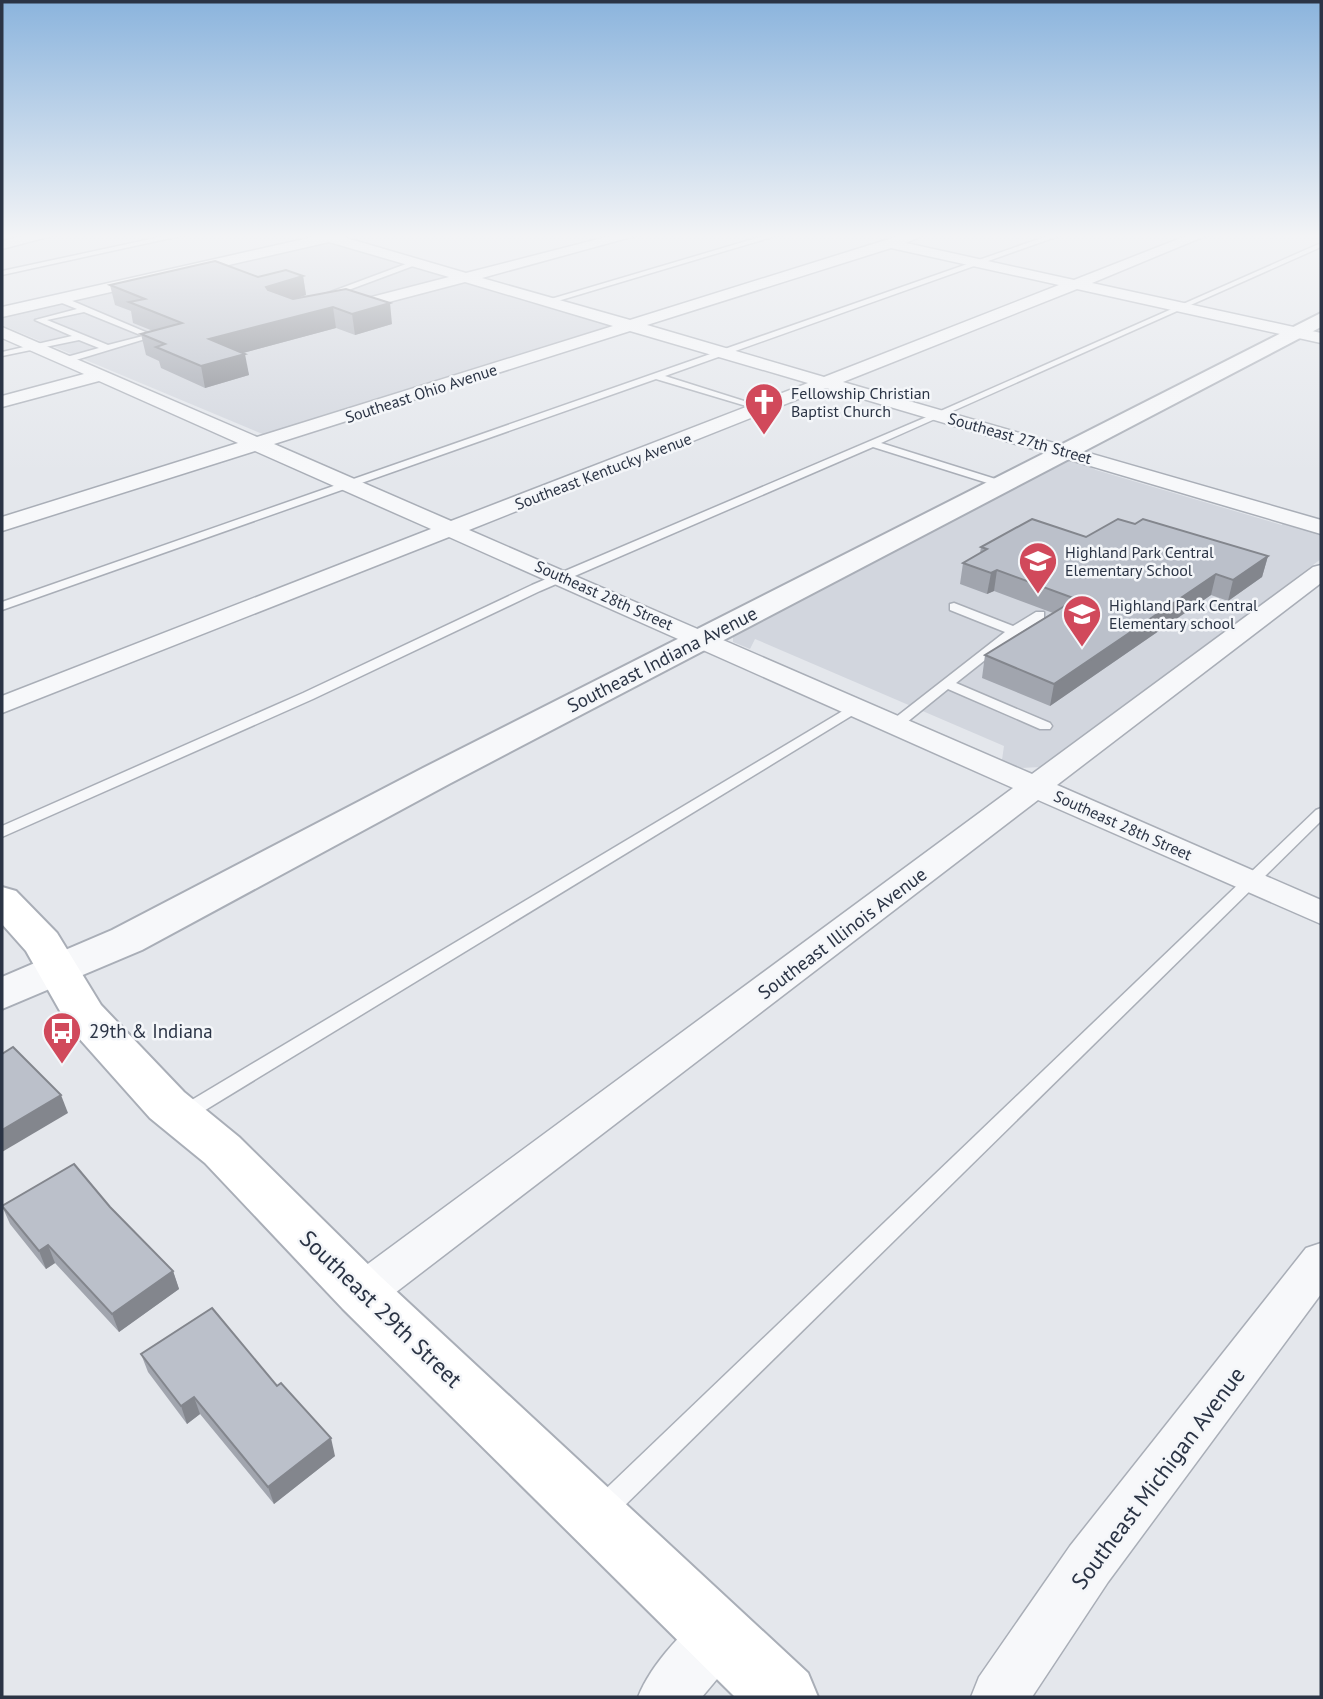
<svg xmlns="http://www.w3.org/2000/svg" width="1323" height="1699" font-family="'PT Sans',sans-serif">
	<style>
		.built { fill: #d2d6de }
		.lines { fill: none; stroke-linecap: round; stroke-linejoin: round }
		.service-casing { stroke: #a9aeb7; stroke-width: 3 }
		.minor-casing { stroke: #a9aeb7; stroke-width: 3 }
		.tertiary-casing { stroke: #a9aeb7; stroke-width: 4 }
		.secondary-casing { stroke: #a9aeb7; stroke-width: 4 }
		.service { fill: #f7f8fa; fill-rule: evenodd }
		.minor { fill: #f7f8fa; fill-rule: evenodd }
		.tertiary { fill: #f7f8fa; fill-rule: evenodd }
		.secondary { fill: #fff; fill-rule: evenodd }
		.wall { fill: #a1a5ae }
		.shaded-wall { fill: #83868d }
		.building { fill: #bbc0ca; stroke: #83868d; stroke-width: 2 }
		.labels { text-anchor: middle; stroke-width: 5; stroke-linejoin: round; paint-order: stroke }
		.far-street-label { font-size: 16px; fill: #2b3445; stroke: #f4f6f9 }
		.far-poi-label { font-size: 16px; fill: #2b3445; stroke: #f4f6f9; text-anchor: start }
		.street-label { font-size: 19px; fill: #2b3445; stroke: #f4f6f9 }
		.poi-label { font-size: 19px; fill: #2b3445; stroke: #f4f6f9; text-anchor: start }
		.near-street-label { font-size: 23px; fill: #2b3445; stroke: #f4f6f9 }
	</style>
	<rect width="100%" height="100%" fill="#e4e7ec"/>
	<!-- built -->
	<g class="built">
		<polygon points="325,242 615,325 265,435 2,325 2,316"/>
		<polygon points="1075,459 1096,470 1282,525 1281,520 1321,532 1321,559 1041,767 1020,768 1002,760 1004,746 755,639 750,649 733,642 733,632 1065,460"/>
	</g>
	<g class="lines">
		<!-- service casing -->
		<g class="service-casing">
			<g id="service">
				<polygon points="174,234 189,234 2,275 2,271"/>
				<polygon points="770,234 782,234 551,303 544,301"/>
				<polygon points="1053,234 1064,234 665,376 763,407 763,411 656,379 2,610 2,602"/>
				<polygon points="1321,243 1321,247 881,443 1005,482 1005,486 997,486 873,447 540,591 313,699 2,837 2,826 303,693 532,585 936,413"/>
				<polygon points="414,261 421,263 327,298 320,296"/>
				<path d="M57,297H63L155,336L66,363L63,362V358L99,348L79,340L2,356V352L72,336L35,320L77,309L57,301ZM84,312L143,336L108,345L47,320Z"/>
				<polygon points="954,603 1013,626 1036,612 1044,612 1044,618 1018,634 956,683 1050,723 1052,726 1050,729 1040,729 948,689 901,727 891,727 889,724 891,721 1005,632 950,610 950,604"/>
				<polygon points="856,703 863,707 861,710 189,1120 182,1122 175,1120 172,1115 175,1110"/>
				<polygon points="1321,808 1321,821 610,1520 601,1523 592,1520 588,1511 592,1502 1316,810"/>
			</g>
		</g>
		<!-- minor casing -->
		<g class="minor-casing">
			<g id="minor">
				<polygon points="32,234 59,234 2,249 2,241"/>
				<path d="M310,234H343V237L466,273L618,234H642L482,278L630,320L905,234H926L906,243L1074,280L1191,234H1210L1092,283L1321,333V343L1077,289L843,382L1321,520V534L826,388L469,530L1032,774L1313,567L1321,565V583L1057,785L1321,900V924L1038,800L378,1306L362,1312L346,1306L340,1293L346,1280L1013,788L449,537L2,713V696L431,529L255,451L2,531V517L238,443L99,381L2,407V396L84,374L2,338V327L257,437L613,326L465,282L366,308L360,306V300L449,277L329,242L2,317V307L313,237ZM891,248L1059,285L824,377L647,325ZM630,331L808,383L451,521L274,444Z"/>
				<polygon points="1321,1243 1321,1294 1108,1582 1032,1697 971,1697 979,1677 1070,1546 1306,1248"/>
				<path d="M719,1608L738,1616L746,1635L738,1654L702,1697H638C650,1666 688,1621 719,1608Z"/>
			</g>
		</g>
		<!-- tertiary casing -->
		<g class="tertiary-casing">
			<polygon id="tertiary" points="1321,313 1321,327 449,784 142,950 2,1009 2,977 112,930 423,768"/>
		</g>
		<!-- secondary casing -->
		<g class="secondary-casing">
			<polygon id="secondary" points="2,887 16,891 57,933 101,1005 184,1092 239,1137 381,1277 808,1673 818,1697 735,1697 343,1309 205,1163 150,1118 69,1027 26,951 2,924"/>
		</g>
		<!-- service -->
		<use href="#service" class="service"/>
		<!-- minor -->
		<use href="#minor" class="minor"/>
		<!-- tertiary -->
		<use href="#tertiary" class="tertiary"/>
		<!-- secondary -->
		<use href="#secondary" class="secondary"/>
	</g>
	<!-- wall -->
	<g class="wall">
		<polygon points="303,276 306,295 295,299 346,289 392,324 355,335 336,328 243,353 249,375 205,388 161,368 159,361 146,355 141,334 153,331 133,323 131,311 115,305 110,285 258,277"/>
		<polygon points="1135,524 1268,556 1262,577 1228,601 1211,595 1050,706 982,678 985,655 1053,613 994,591 987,594 960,584 963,563 980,553 981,547 1086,537"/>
		<polygon points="2,1206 110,1207 173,1271 179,1289 119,1332 55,1263 46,1269 10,1224"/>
		<polygon points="141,1354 335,1456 274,1504 200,1414 187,1424 148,1372"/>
	</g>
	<!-- shaded-wall -->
	<g class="shaded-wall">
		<polygon points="303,276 306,295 270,307 266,287"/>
		<polygon points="390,303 392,324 355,335 352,314"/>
		<polygon points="333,307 336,328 213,361 209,339"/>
		<polygon points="245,354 249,375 205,388 201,366"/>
		<polygon points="1268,556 1262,577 1228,601 1233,580"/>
		<polygon points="997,570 994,591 987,594 991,573"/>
		<polygon points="1216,574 1211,595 1050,706 1054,684"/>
		<polygon points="61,1095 68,1113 2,1152 2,1130"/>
		<polygon points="48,1245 55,1263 46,1269 39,1251"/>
		<polygon points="173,1271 179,1289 119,1332 112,1314"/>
		<polygon points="194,1397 200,1414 187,1424 181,1406"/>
		<polygon points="331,1438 335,1456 274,1504 268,1487"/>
	</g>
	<!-- building -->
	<g class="building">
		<polygon points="215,261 258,277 286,270 303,276 266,287 268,290 293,299 346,289 390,303 352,314 333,307 209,339 245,354 201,366 156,347 165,344 141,334 182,323 129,302 145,299 110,285"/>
		<polygon points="1032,519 1086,537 1118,519 1135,524 1143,519 1268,556 1233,580 1216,574 1054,684 985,655 1076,599 997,570 991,573 963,563 987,549 981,547"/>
		<polygon points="13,1047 61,1095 2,1130 2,1054"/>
		<polygon points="74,1164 110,1207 173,1271 112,1314 48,1245 39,1251 2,1206"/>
		<polygon points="212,1308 277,1386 281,1383 331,1438 268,1487 194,1397 181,1406 141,1354"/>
	</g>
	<!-- sky -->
	<linearGradient id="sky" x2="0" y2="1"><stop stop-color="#8bb4dd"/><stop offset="0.5" stop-color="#f3f4f6"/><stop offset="1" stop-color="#f3f4f6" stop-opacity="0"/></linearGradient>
	<rect width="1323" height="472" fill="url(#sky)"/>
	<!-- icons -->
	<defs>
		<g id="church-pin" transform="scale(2.0125)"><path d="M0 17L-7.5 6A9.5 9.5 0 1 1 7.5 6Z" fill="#d1495b" stroke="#f4f6f9"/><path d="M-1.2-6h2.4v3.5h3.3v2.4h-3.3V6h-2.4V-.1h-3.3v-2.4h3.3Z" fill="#fff"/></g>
		<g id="school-pin" transform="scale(2.0125)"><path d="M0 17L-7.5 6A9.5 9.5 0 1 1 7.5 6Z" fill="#d1495b" stroke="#f4f6f9"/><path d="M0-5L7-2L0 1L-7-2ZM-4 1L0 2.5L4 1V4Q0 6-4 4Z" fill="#fff"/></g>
		<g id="bus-pin" transform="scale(2.0125)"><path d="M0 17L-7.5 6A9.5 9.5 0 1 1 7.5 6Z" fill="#d1495b" stroke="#f4f6f9"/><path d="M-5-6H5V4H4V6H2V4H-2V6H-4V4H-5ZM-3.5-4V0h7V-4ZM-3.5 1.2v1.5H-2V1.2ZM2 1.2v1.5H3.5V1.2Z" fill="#fff"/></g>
	</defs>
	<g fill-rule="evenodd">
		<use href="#church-pin" x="764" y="402"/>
		<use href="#school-pin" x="1038" y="561"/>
		<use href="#school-pin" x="1082" y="614"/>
		<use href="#bus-pin" x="62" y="1031"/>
	</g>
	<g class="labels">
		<!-- far-street labels -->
		<g class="far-street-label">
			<text transform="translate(421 393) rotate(-18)" y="6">Southeast Ohio Avenue</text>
			<text transform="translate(1020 438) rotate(16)" y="6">Southeast 27th Street</text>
			<text transform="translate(603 471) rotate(-21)" y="6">Southeast Kentucky Avenue</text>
			<text transform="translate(604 595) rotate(24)" y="6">Southeast 28th Street</text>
			<text transform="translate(1123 825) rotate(24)" y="6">Southeast 28th Street</text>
		</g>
		<!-- far-poi labels -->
		<g class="far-poi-label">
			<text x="791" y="399">Fellowship Christian<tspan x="791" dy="18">Baptist Church</tspan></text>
			<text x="1065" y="558">Highland Park Central<tspan x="1065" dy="18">Elementary School</tspan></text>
			<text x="1109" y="611">Highland Park Central<tspan x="1109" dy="18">Elementary school</tspan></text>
		</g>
		<!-- street labels -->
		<g class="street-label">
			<text transform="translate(662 659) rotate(-27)" y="7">Southeast Indiana Avenue</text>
			<text transform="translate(842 933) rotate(-37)" y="7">Southeast Illinois Avenue</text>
		</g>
		<!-- poi labels -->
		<g class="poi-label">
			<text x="89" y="1038">29th &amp; Indiana</text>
		</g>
		<!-- near-street labels -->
		<g class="near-street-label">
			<text transform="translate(381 1309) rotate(44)" y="8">Southeast 29th Street</text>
			<text transform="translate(1158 1478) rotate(-53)" y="8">Southeast Michigan Avenue</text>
		</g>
	</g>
	<!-- border -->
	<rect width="1323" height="1699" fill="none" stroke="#2b3445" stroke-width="7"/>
</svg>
